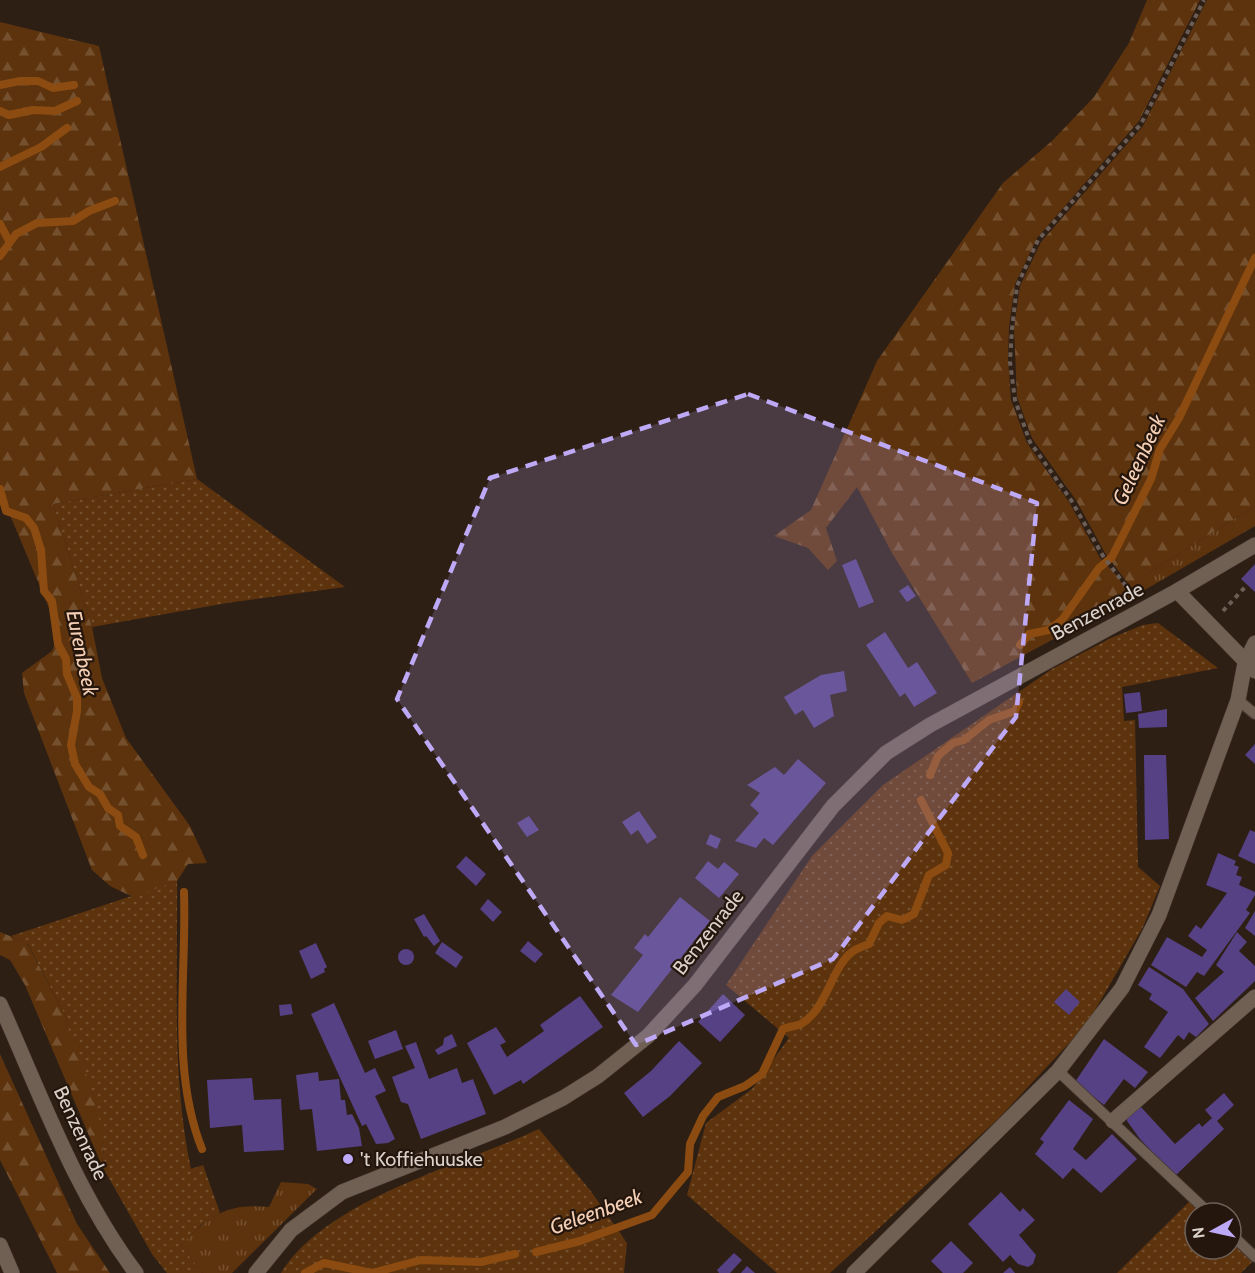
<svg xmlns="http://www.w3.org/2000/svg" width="1255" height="1273" font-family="Cabin,sans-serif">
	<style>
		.grass { fill: url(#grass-dots) }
		.forest { fill: url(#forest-firs) }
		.park { fill: url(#park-tufts) }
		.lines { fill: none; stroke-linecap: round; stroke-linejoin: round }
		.stream { stroke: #8c4c11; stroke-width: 8 }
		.building { fill: #564185 }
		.lane-casing { stroke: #453932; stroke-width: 12 }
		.street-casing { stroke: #453932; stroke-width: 16 }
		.secondary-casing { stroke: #453932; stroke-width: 16 }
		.path { stroke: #6c5e56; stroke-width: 4; stroke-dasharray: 4.5 4.5; stroke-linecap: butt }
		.lane { stroke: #705f53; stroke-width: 10 }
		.street { stroke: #705f53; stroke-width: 15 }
		.secondary { stroke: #705f53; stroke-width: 15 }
		.marked { fill: #bda9f5; fill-opacity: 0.2; stroke: #bda9f5; stroke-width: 4.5; stroke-dasharray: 12 8; stroke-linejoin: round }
		.poi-dot { fill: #bda9f5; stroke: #24160c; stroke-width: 2 }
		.labels { text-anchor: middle; stroke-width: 4.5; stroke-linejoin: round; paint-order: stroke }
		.street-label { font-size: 20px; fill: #dbd1cb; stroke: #24160c }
		.poi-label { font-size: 20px; fill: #dbd1cb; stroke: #24160c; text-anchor: start }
		.water-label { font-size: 21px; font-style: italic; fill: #f5cfb5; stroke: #24160c }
	</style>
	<defs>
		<pattern id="grass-dots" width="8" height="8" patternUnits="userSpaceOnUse" patternTransform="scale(1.5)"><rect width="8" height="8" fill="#5d330d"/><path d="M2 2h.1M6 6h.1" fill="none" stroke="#74502f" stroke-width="1.8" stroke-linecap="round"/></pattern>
		<pattern id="forest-firs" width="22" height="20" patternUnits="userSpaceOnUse" patternTransform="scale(1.5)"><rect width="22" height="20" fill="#5d330d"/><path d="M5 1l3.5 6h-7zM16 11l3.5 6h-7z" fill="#74502f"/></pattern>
		<pattern id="park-tufts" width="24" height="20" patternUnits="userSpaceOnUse" patternTransform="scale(1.5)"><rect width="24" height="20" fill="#5d330d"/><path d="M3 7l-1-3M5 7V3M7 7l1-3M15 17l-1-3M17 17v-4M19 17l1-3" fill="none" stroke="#74502f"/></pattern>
	</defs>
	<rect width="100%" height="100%" fill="#2e1f15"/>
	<!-- grass -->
	<g class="grass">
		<polygon points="197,479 345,587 227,603 92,627 53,504"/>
		<polygon points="1158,623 1218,668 1122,687 1124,721 1135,720 1138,867 1160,886 1143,927 1087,1024 998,1119 830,1273 777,1273 687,1195 706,1123 752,1089 789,1038 726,985 812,856 883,785 1052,669 1111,638 1143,625"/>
		<path d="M177,881C178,978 171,1074 191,1169L203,1165L220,1213L201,1225L181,1246L203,1273H167L152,1254L102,1166L104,1144L67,1019L28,944L11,936Z"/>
		<path d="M539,1129L590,1190L627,1243L624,1273H281C327,1199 462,1165 539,1129Z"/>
		<polygon points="1193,1198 1207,1213 1195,1213 1195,1249 1231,1249 1231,1237 1254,1260 1241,1273 1117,1273"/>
	</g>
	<!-- forest -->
	<g class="forest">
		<polygon points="1147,0 1200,0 1139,121 1037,238 1015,284 1009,327 1008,359 1011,400 1027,443 1069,502 1100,558 1118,577 1130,598 972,683 892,553 857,487 826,528 837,561 828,570 808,548 774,536 811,510 877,361 1003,183 1053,140 1094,97 1129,43"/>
		<polygon points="1207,0 1255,0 1255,506 1150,572 1133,590 1105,553 1076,500 1032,438 1017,397 1014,328 1020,286 1041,242 1143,126"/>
		<polygon points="0,22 99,46 197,479 53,504 92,627 102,678 126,738 190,826 207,863 188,864 177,881 133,897 110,886 92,870 24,693 22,673 52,651 59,632 0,491"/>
		<polygon points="0,932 27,943 67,1019 95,1099 104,1144 102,1166 25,985 10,960 0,955"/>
		<polygon points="0,1054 77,1224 110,1273 57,1273 0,1160"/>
	</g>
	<!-- park -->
	<g class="park">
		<polygon points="1255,506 1255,526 1136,595 1133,590 1150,572"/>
		<path d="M281,1182L308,1184L317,1189L232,1273H203L181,1246C209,1215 227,1203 269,1207Z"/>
	</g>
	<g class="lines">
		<!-- stream -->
		<g class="stream">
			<polyline points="0,85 20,81 38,81 53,88 74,85"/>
			<polyline points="0,111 9,115 33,110 55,111 77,101"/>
			<polyline points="0,167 41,147 67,128"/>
			<polyline points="0,224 9,241"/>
			<polyline points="0,256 16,234 37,223 73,221 89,211 115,201"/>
			<polyline points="0,489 6,511 26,518 34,528 41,550 44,591 52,601 58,644 66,659 67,674 77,698 77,711 71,745 75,764 89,787 100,794 108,808 118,815 120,826 136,837 143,855"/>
			<polyline points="1020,645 1029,634 1049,630 1062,620 1099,568 1112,557 1151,479 1160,449 1179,418 1255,258"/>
			<polyline points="930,775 938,756 953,743 964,740 989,720 1015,711 1019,702"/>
			<path d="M184,892C187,976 170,1069 202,1149"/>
			<path d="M536,1252L580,1241L652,1215L688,1172L690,1144L703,1116L718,1097L745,1086L762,1074L783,1029C788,1027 796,1026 801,1024C827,1009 831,968 852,952C857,948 864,946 869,944L879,923L887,916L902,920L914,914L929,875L946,865L948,853L921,800"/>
			<polyline points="305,1273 324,1263 372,1273 421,1260 481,1262 515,1254"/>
		</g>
	</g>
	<!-- building -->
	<g class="building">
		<polygon points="856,559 874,602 859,608 842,565"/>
		<polygon points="1255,564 1255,592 1241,579"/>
		<polygon points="908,585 916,596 907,602 899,591"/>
		<polygon points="885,632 908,668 917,662 937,693 914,707 905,693 900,697 866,645"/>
		<polygon points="844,671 847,691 830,695 834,716 814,728 803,710 795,715 784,697 821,675"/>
		<polygon points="1140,692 1142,711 1126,713 1124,694"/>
		<polygon points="1167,709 1167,727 1139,728 1138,714"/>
		<polygon points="1255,744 1255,764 1245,755"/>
		<polygon points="1144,755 1166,755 1169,839 1145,840"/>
		<polygon points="798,759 826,783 773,845 764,838 756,848 735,841 759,813 750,805 760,793 747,785 775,767 784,775"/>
		<polygon points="639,811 657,837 647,844 638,830 631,835 622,822"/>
		<polygon points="529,816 539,830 527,837 517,823"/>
		<polygon points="1250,830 1255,832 1255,864 1238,856"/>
		<polygon points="710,834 721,839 717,849 706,844"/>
		<polygon points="1218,853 1236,861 1234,865 1239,867 1236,875 1242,877 1239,885 1255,892 1255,895 1246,910 1250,913 1204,976 1197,972 1186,987 1151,965 1167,937 1202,957 1207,950 1188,936 1196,925 1201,929 1227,893 1206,885"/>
		<polygon points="466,856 486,874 476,886 456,867"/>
		<polygon points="708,861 718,869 724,862 739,874 719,898 695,878"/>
		<polygon points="680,897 710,921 638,1012 611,995 643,955 634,948 645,934 648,937"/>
		<polygon points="488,899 502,912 493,922 480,909"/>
		<polygon points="1255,911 1255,936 1245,928"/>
		<polygon points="424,914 440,941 434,946 426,936 424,937 414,919"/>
		<polygon points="1237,932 1247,942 1239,951 1255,966 1255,981 1213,1021 1195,998 1224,972 1216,965"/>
		<polygon points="528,941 543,954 535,963 520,951"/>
		<polygon points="442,942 463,957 456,968 435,953"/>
		<polygon points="316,943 327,967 324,969 325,972 311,979 299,951"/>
		<circle cx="406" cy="957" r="8"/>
		<polygon points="1149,967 1183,989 1209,1024 1196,1037 1189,1032 1184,1040 1178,1035 1160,1058 1144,1047 1168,1012 1149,999 1152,994 1138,985"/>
		<polygon points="1066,989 1080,1002 1069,1015 1054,1002"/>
		<polygon points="723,994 745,1015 720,1042 698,1022"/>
		<polygon points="580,996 603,1027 523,1084 521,1080 494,1095 467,1043 496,1027 506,1042 500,1045 507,1057 544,1031 540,1025"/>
		<polygon points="334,1003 365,1073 375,1068 386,1091 375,1096 395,1139 388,1143 376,1144 366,1124 362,1126 311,1014"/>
		<polygon points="291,1004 293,1014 280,1016 279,1005"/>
		<polygon points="396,1030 403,1049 375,1059 368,1041"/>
		<polygon points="452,1034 457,1046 438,1055 435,1050 443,1045 444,1038"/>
		<polygon points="1104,1039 1148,1072 1135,1088 1124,1079 1104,1105 1075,1082"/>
		<polygon points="679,1041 702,1063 670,1096 643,1117 624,1093 651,1071"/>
		<polygon points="416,1042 429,1079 457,1068 462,1083 473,1079 486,1114 421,1139 408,1104 401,1102 392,1077 415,1068 405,1046"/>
		<polygon points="318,1072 319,1081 339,1079 341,1100 345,1100 347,1115 352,1114 359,1128 362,1146 317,1151 312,1109 300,1110 296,1075"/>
		<polygon points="252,1078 254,1100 281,1099 284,1150 244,1152 242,1125 210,1128 207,1080"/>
		<polygon points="1224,1093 1234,1105 1217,1121 1224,1129 1175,1176 1140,1139 1127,1121 1127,1118 1140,1106 1175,1144 1199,1123 1202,1127 1212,1118 1205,1110"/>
		<polygon points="1069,1100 1093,1119 1073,1149 1086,1160 1112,1134 1137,1159 1101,1193 1073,1168 1063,1179 1035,1154 1044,1142 1040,1139"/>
		<polygon points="1001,1192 1020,1212 1023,1208 1035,1220 1019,1235 1036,1255 1033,1264 1028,1267 1018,1264 1010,1255 1003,1262 968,1224"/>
		<polygon points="951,1241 973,1263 963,1273 943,1273 931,1261"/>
		<polygon points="734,1253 742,1260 730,1273 719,1273 717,1270"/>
		<polygon points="747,1266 755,1273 741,1273"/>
		<polygon points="1010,1267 1015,1273 1003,1273"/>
	</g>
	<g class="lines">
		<!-- lane casing -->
		<g class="lane-casing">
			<g id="lane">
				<polyline points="1238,700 1255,714"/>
				<polyline points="1058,1071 1209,1213"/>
				<polyline points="1231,1234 1255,1257"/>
			</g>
		</g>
		<!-- street casing -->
		<g class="street-casing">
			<g id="street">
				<polyline points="1177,591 1255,671"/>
				<path d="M0,1004C41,1095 75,1192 136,1273"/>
				<polyline points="1113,1121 1255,997"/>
				<polyline points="256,1273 291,1230 342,1192 505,1127 563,1098 598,1076 648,1036 695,985 833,806 886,753 930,725 1177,591 1255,545"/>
				<polyline points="854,1273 1058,1071 1122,988 1159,915 1238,700 1245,663 1255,643"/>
			</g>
		</g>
		<!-- secondary casing -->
		<g class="secondary-casing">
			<polyline id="secondary" points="0,1245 12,1273"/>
		</g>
		<!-- path -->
		<g class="path">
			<polyline points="1131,593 1103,556 1071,500 1030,442 1015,400 1010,362 1012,329 1017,286 1038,240 1141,124 1204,0"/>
			<polyline points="1223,611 1247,585"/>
		</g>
		<!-- lane -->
		<use href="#lane" class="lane"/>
		<!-- street -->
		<use href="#street" class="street"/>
		<!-- secondary -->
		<use href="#secondary" class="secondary"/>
	</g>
	<!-- marked area -->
	<path class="marked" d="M748,394L1037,503L1016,717L833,959L636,1045L397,699L490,478Z"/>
	<!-- markers -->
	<circle class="poi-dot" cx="348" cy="1159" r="6"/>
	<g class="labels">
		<!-- street labels -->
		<g class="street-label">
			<text transform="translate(1097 611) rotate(-28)" y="7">Benzenrade</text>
			<text transform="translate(708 932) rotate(-52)" y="7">Benzenrade</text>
			<text transform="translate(81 1133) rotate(65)" y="7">Benzenrade</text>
		</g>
		<!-- poi labels -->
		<g class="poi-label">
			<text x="360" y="1166">'t Koffiehuuske</text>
		</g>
		<!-- water labels -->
		<g class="water-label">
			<text transform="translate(1139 460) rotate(-65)" y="7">Geleenbeek</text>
			<text transform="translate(82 653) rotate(78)" y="7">Eurenbeek</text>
			<text transform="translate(596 1212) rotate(-20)" y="7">Geleenbeek</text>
		</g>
	</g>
	<!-- north arrow -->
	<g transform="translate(1213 1231) rotate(262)"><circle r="28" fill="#24160c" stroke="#6d6158" stroke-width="1.5"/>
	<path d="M0-4.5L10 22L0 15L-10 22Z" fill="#bda9f5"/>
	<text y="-9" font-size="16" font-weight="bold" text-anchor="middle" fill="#dbd1cb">N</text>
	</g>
</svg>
